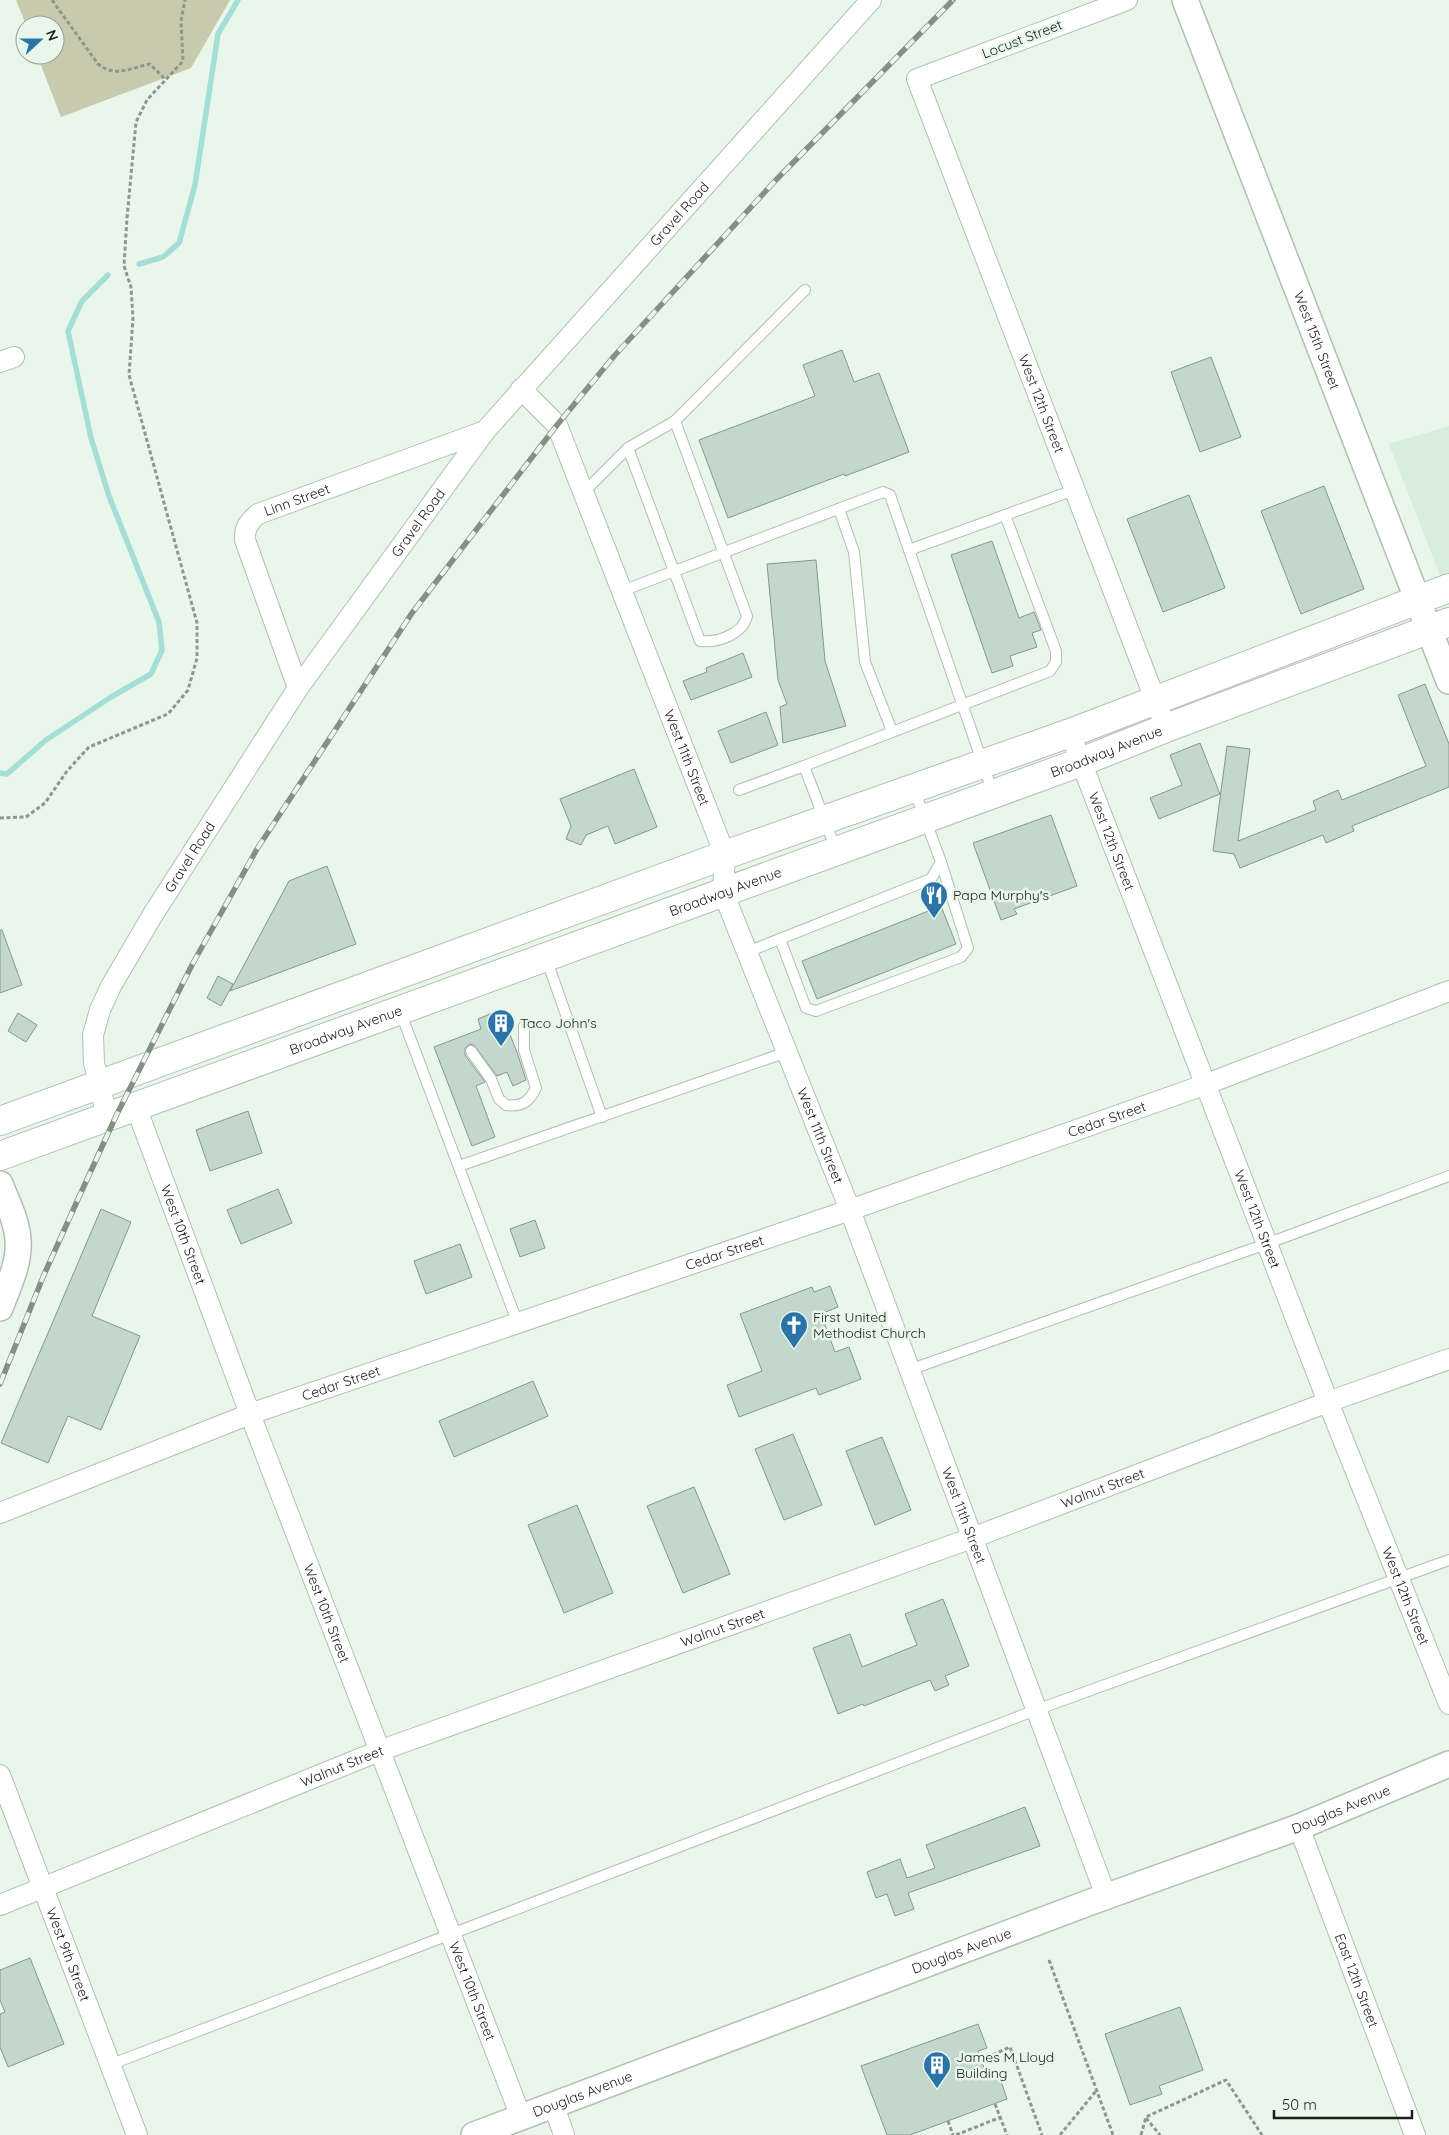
<svg xmlns="http://www.w3.org/2000/svg" width="1449" height="2135" font-family="Quicksand,sans-serif">
	<style>
		.built { fill: #d8eddb }
		.green { fill: #c7caad }
		.lines { fill: none; stroke-linecap: round; stroke-linejoin: round }
		.stream { stroke: #a5ded7; stroke-width: 5.5 }
		.building { fill: #c3d7ce; stroke: #859790 }
		.service-casing { stroke: #b1bfb3; stroke-width: 12 }
		.minor-casing { stroke: #b1bfb3; stroke-width: 22 }
		.tertiary-casing { stroke: #b1bfb3; stroke-width: 28 }
		.trunk-casing { stroke: #b1bfb3; stroke-width: 30 }
		.path { stroke: #8d978e; stroke-width: 3; stroke-dasharray: 4 2.5; stroke-linecap: butt }
		.service { stroke: #fff; stroke-width: 10 }
		.minor { stroke: #fff; stroke-width: 20 }
		.tertiary { stroke: #fff; stroke-width: 25 }
		.trunk { stroke: #fff; stroke-width: 28 }
		.rail-casing { stroke: #848f86; stroke-width: 5.5 }
		.rail { stroke: #e8f7ea; stroke-width: 4; stroke-dasharray: 11; stroke-linecap: butt }
		.labels { text-anchor: middle; stroke-width: 5; stroke-linejoin: round; paint-order: stroke }
		.street-label { font-size: 14px; fill: #1a1f1b; stroke: #e8f7ea }
		.poi-label { font-size: 14px; fill: #1a1f1b; stroke: #e8f7ea; text-anchor: start }
	</style>
	<rect width="100%" height="100%" fill="#e8f7ea"/>
	<!-- built -->
	<polygon class="built" points="1449,426 1449,576 1441,578 1389,444"/>
	<!-- green -->
	<polygon class="green" points="16,0 230,0 191,68 61,117 37,55 55,55 55,25 26,25"/>
	<g class="lines">
		<!-- stream -->
		<g class="stream">
			<polyline points="139,264 163,257 179,243 195,185 218,34 238,0"/>
			<polyline points="0,773 7,774 46,740 111,697 151,674 162,650 159,622 109,496 91,438 68,331 82,301 108,275"/>
		</g>
	</g>
	<!-- building -->
	<g class="building">
		<polygon points="842,350 854,382 879,373 909,452 845,476 844,474 728,518 699,440 815,396 803,365"/>
		<polygon points="1211,357 1241,437 1200,452 1171,372"/>
		<polygon points="1324,486 1364,589 1301,614 1261,511"/>
		<polygon points="1189,495 1225,588 1163,612 1127,519"/>
		<polygon points="992,541 1019,618 1034,612 1041,630 1032,633 1037,647 1010,656 1013,666 992,673 951,555"/>
		<polygon points="816,560 825,661 846,726 783,743 780,707 787,704 778,680 767,564"/>
		<polygon points="743,653 752,677 691,700 683,681 707,672 706,668"/>
		<polygon points="1425,684 1449,744 1449,787 1352,826 1354,831 1326,843 1323,835 1240,868 1234,854 1213,851 1227,746 1250,749 1238,841 1316,810 1313,801 1338,790 1342,800 1426,766 1398,695"/>
		<polygon points="766,712 778,745 731,763 718,731"/>
		<polygon points="1200,743 1220,794 1159,819 1150,798 1182,785 1170,755"/>
		<polygon points="634,769 657,827 615,844 608,826 586,835 581,845 566,839 571,826 560,799"/>
		<polygon points="1051,815 1077,886 1014,909 1017,914 1001,920 973,843"/>
		<polygon points="327,866 356,944 230,991 289,881"/>
		<polygon points="941,906 956,944 817,999 802,961"/>
		<polygon points="0,930 2,930 22,985 0,993"/>
		<polygon points="218,976 233,984 221,1006 207,998"/>
		<polygon points="497,1011 501,1021 504,1020 517,1052 526,1080 513,1086 507,1072 497,1076 474,1045 470,1044 465,1048 465,1055 485,1082 476,1086 495,1137 472,1146 434,1047 481,1029 478,1019"/>
		<polygon points="18,1013 37,1025 26,1042 8,1031"/>
		<polygon points="248,1111 262,1153 210,1171 196,1130"/>
		<polygon points="278,1189 292,1223 241,1244 227,1210"/>
		<polygon points="101,1209 131,1222 92,1316 140,1336 101,1430 68,1416 48,1463 1,1443"/>
		<polygon points="535,1220 545,1248 520,1257 510,1229"/>
		<polygon points="460,1244 472,1277 426,1294 414,1261"/>
		<polygon points="830,1286 838,1307 821,1314 835,1352 849,1347 861,1379 819,1395 816,1388 739,1417 727,1385 762,1371 740,1314 812,1287 814,1292"/>
		<polygon points="533,1381 548,1416 454,1457 439,1421"/>
		<polygon points="793,1434 822,1505 784,1520 755,1449"/>
		<polygon points="882,1437 911,1510 875,1525 846,1451"/>
		<polygon points="694,1487 730,1574 683,1593 647,1506"/>
		<polygon points="577,1505 613,1593 564,1613 528,1525"/>
		<polygon points="943,1599 969,1666 945,1676 949,1685 935,1691 930,1680 864,1706 863,1704 838,1714 813,1648 850,1634 862,1667 917,1645 905,1614"/>
		<polygon points="1025,1807 1040,1846 908,1893 914,1909 895,1916 887,1894 876,1898 867,1872 900,1859 907,1878 935,1868 926,1845"/>
		<polygon points="30,1958 64,2044 8,2067 0,2047 0,2014 5,2012 0,2000 0,1970"/>
		<polygon points="1180,2007 1203,2070 1159,2086 1162,2094 1130,2105 1105,2034"/>
		<polygon points="978,2024 987,2048 978,2051 988,2079 999,2075 1007,2099 910,2135 887,2135 861,2066"/>
	</g>
	<g class="lines">
		<!-- service casing -->
		<g class="service-casing">
			<g id="service">
				<polyline points="675,421 805,290"/>
				<path d="M582,488L591,485L628,448L675,421L747,616C743,634 718,643 700,641L628,448"/>
				<polyline points="839,509 854,552 865,662 892,731"/>
				<polyline points="622,591 883,492 890,495 909,550"/>
				<polyline points="739,790 804,766"/>
				<polyline points="993,793 909,550 1074,490"/>
				<polyline points="836,850 804,766 1050,671 1056,662 1056,651 1005,515"/>
				<polyline points="780,939 806,1008 816,1011 961,957 968,948 941,862"/>
				<polyline points="747,952 931,879 941,862 914,789"/>
				<polyline points="546,958 602,1117"/>
				<polyline points="400,1011 518,1324"/>
				<path d="M471,1051L491,1079L499,1099L506,1105C522,1107 529,1102 536,1088L524,1050V1026"/>
				<polyline points="459,1166 787,1052"/>
				<polyline points="909,1370 1266,1244 1449,1176"/>
				<polyline points="112,2064 1036,1710 1449,1560"/>
			</g>
		</g>
		<!-- minor casing -->
		<g class="minor-casing">
			<g id="minor">
				<path id="s1" d="M1127,0L917,79L1166,728"/>
				<polyline points="0,362 14,357"/>
				<path id="s2" d="M521,389L557,425L725,855L723,892L850,1210L1106,1896"/>
				<path id="s3" d="M298,688L245,540C244,528 249,522 258,514L485,431"/>
				<path id="s4" d="M1070,733L1328,1402L1449,1704"/>
				<path id="s5" d="M136,1107L250,1414L521,2117"/>
				<path id="s6" d="M107,1116L94,1063L93,1035L100,1010L111,986L152,916L298,688L485,431L871,0"/>
				<path id="s7" d="M0,1513L250,1414L850,1210L1204,1085L1449,991"/>
				<path id="s8" d="M0,1775L137,2135"/>
				<path id="s9" d="M1299,1827L1415,2135"/>
				<path id="s10" d="M0,1905L379,1751L972,1538L1328,1402L1449,1359"/>
				<polyline points="554,2106 564,2135"/>
			</g>
		</g>
		<!-- tertiary casing -->
		<g class="tertiary-casing">
			<g id="tertiary">
				<path id="s11" d="M1185,0L1449,681"/>
				<path d="M0,1184C7,1202 17,1221 18,1240C20,1263 8,1287 0,1308"/>
				<path id="s12" d="M474,2135L1088,1903L1299,1827L1449,1764"/>
			</g>
		</g>
		<!-- trunk casing -->
		<g class="trunk-casing">
			<g id="trunk">
				<polyline points="0,1121 725,855 1070,733 1449,588"/>
				<path id="s13" d="M0,1156L1081,762L1166,728L1449,622"/>
			</g>
		</g>
		<!-- path -->
		<g class="path">
			<path d="M52,0L98,64C116,78 130,68 150,64L165,79"/>
			<polyline points="0,818 26,817 45,803 67,771 89,747 168,714 188,690 197,658 197,623 129,375 133,318 131,287 124,266 127,218 136,122 147,100 183,61 181,21 185,0"/>
			<polyline points="1049,1960 1113,2135"/>
			<polyline points="981,2060 1010,2047 1042,2135"/>
			<polyline points="995,2104 1007,2135"/>
			<polyline points="1146,2118 1160,2135"/>
			<polyline points="948,2121 953,2135"/>
			<polyline points="956,2135 1001,2117"/>
			<polyline points="1060,2135 1096,2091"/>
			<polyline points="1141,2135 1146,2117 1226,2080 1262,2135"/>
		</g>
		<!-- service -->
		<use href="#service" class="service"/>
		<!-- minor -->
		<use href="#minor" class="minor"/>
		<!-- tertiary -->
		<use href="#tertiary" class="tertiary"/>
		<!-- trunk -->
		<use href="#trunk" class="trunk"/>
		<!-- rail casing -->
		<g class="rail-casing">
			<polyline id="rail" points="0,1384 43,1277 79,1197 117,1114 193,963 257,849 412,613 557,425 615,355 775,181 953,0"/>
		</g>
		<!-- rail -->
		<use href="#rail" class="rail"/>
	</g>
	<!-- icons -->
	<defs>
		<g id="restaurant-pin" transform="scale(1.4375)"><path d="M0 17L-7.5 6A9.5 9.5 0 1 1 7.5 6Z" fill="#2c74a8" stroke="#e8f7ea"/><path d="M-5-6h1v4h1v-4h1v4h1v-4h1v5L-1.5 .5V6h-2V.5L-5-1ZM5-6V6H3V1.5H1.5Q1.5-4 5-6Z" fill="#fff"/></g>
		<g id="building-pin" transform="scale(1.4375)"><path d="M0 17L-7.5 6A9.5 9.5 0 1 1 7.5 6Z" fill="#2c74a8" stroke="#e8f7ea"/><path d="M-4-6H4V6H1V3H-1V6H-4ZM-2.5-4.3h1.7v1.8h-1.7ZM.8-4.3h1.7v1.8H.8ZM-2.5-1h1.7V.8h-1.7ZM.8-1h1.7V.8H.8Z" fill="#fff"/></g>
		<g id="church-pin" transform="scale(1.4375)"><path d="M0 17L-7.5 6A9.5 9.5 0 1 1 7.5 6Z" fill="#2c74a8" stroke="#e8f7ea"/><path d="M-1.2-6h2.4v3.5h3.3v2.4h-3.3V6h-2.4V-.1h-3.3v-2.4h3.3Z" fill="#fff"/></g>
	</defs>
	<g fill-rule="evenodd">
		<use href="#restaurant-pin" x="934" y="895"/>
		<use href="#building-pin" x="501" y="1023"/>
		<use href="#church-pin" x="794" y="1325"/>
		<use href="#building-pin" x="937" y="2065"/>
	</g>
	<g class="labels">
		<!-- street labels -->
		<g class="street-label">
			<text transform="translate(1022 39) rotate(-21)" y="5">Locust Street</text>
			<text dy="5" stroke="none"><textPath href="#s6" startOffset="1096">Gravel Road</textPath></text>
			<text dy="5" stroke="none"><textPath href="#s11" startOffset="365">West 15th Street</textPath></text>
			<text dy="5" stroke="none"><textPath href="#s1" startOffset="572">West 12th Street</textPath></text>
			<text dy="5" stroke="none"><textPath href="#s3" startOffset="229">Linn Street</textPath></text>
			<text dy="5" stroke="none"><textPath href="#s6" startOffset="691">Gravel Road</textPath></text>
			<text dy="5" stroke="none"><textPath href="#s13" startOffset="1178">Broadway Avenue</textPath></text>
			<text dy="5" stroke="none"><textPath href="#s2" startOffset="408">West 11th Street</textPath></text>
			<text dy="5" stroke="none"><textPath href="#s4" startOffset="116">West 12th Street</textPath></text>
			<text dy="5" stroke="none"><textPath href="#s6" startOffset="286">Gravel Road</textPath></text>
			<text dy="5" stroke="none"><textPath href="#s13" startOffset="772">Broadway Avenue</textPath></text>
			<text dy="5" stroke="none"><textPath href="#s13" startOffset="368">Broadway Avenue</textPath></text>
			<text dy="5" stroke="none"><textPath href="#s7" startOffset="1175">Cedar Street</textPath></text>
			<text dy="5" stroke="none"><textPath href="#s2" startOffset="812">West 11th Street</textPath></text>
			<text dy="5" stroke="none"><textPath href="#s4" startOffset="521">West 12th Street</textPath></text>
			<text dy="5" stroke="none"><textPath href="#s5" startOffset="136">West 10th Street</textPath></text>
			<text dy="5" stroke="none"><textPath href="#s7" startOffset="770">Cedar Street</textPath></text>
			<text dy="5" stroke="none"><textPath href="#s7" startOffset="365">Cedar Street</textPath></text>
			<text dy="5" stroke="none"><textPath href="#s10" startOffset="1179">Walnut Street</textPath></text>
			<text dy="5" stroke="none"><textPath href="#s2" startOffset="1218">West 11th Street</textPath></text>
			<text dy="5" stroke="none"><textPath href="#s4" startOffset="926">West 12th Street</textPath></text>
			<text dy="5" stroke="none"><textPath href="#s5" startOffset="541">West 10th Street</textPath></text>
			<text dy="5" stroke="none"><textPath href="#s10" startOffset="774">Walnut Street</textPath></text>
			<text dy="5" stroke="none"><textPath href="#s10" startOffset="369">Walnut Street</textPath></text>
			<text dy="5" stroke="none"><textPath href="#s12" startOffset="926">Douglas Avenue</textPath></text>
			<text dy="5" stroke="none"><textPath href="#s12" startOffset="521">Douglas Avenue</textPath></text>
			<text dy="5" stroke="none"><textPath href="#s8" startOffset="192">West 9th Street</textPath></text>
			<text dy="5" stroke="none"><textPath href="#s9" startOffset="164">East 12th Street</textPath></text>
			<text dy="5" stroke="none"><textPath href="#s5" startOffset="946">West 10th Street</textPath></text>
			<text dy="5" stroke="none"><textPath href="#s12" startOffset="116">Douglas Avenue</textPath></text>
		</g>
		<!-- poi labels -->
		<g class="poi-label">
			<text x="953" y="900">Papa Murphy's</text>
			<text x="520" y="1028">Taco John's</text>
			<text x="813" y="1322">First United<tspan x="813" dy="16">Methodist Church</tspan></text>
			<text x="956" y="2062">James M Lloyd<tspan x="956" dy="16">Building</tspan></text>
		</g>
	</g>
	<!-- north arrow -->
	<g transform="translate(40 40) rotate(69)"><circle r="24" fill="#e8f7ea" stroke="#96a197"/>
	<path d="M0-4L9 19L0 12L-9 19Z" fill="#2c74a8"/>
	<text y="-8" font-size="14" font-weight="bold" text-anchor="middle" fill="#1a1f1b">N</text>
	</g>
	<!-- scale -->
	<path d="M1274 2110v8h138v-8" fill="none" stroke="#1a1f1b" stroke-width="2.5"/>
	<text x="1282" y="2110" font-size="15" fill="#1a1f1b" stroke="#e8f7ea" stroke-width="4" paint-order="stroke">50 m</text>
</svg>
